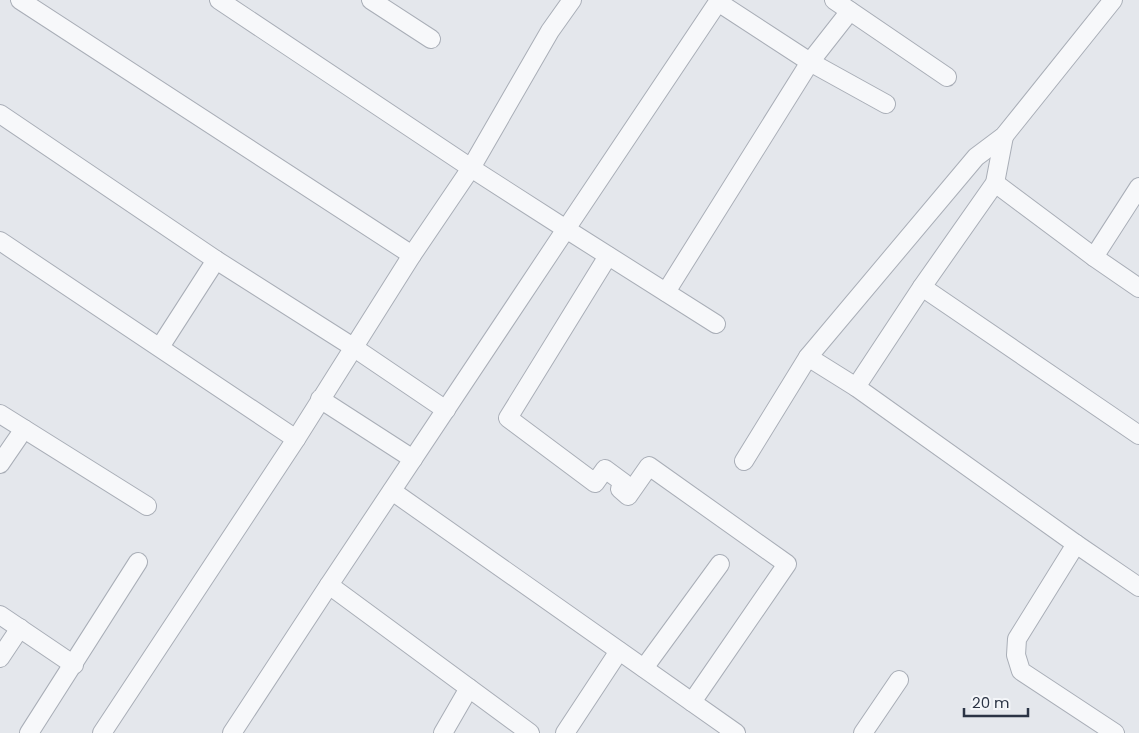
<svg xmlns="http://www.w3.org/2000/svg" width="1139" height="733" font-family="Poppins,sans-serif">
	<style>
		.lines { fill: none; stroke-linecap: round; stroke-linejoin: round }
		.street-casing { stroke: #a9aeb7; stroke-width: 20 }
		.street { stroke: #f7f8fa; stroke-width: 18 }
	</style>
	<rect width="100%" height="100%" fill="#e4e7ec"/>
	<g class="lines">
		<!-- street casing -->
		<g class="street-casing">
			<g id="street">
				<polyline points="20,0 412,255"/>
				<polyline points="219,0 471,168 566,229 718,2 810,62 886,104"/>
				<polyline points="371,0 431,39"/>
				<polyline points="834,0 947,77"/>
				<polyline points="0,114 216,260 353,347 446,410"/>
				<polyline points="995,183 1094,257 1139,288"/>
				<polyline points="0,241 296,439"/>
				<polyline points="608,256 508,418 595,483 605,469 624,483 620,489 628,496 649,466 787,564 692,702"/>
				<polyline points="1094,257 1139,187"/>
				<polyline points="922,287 1139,435"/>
				<polyline points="666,292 810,62 850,11"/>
				<polyline points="160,347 216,260"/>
				<polyline points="808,357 856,387 1076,544 1139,587"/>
				<polyline points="856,387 922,287 995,183 1004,136"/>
				<polyline points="320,399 413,459"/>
				<polyline points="0,414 147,506"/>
				<polyline points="744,461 808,357 976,157 1004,136 1113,0"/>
				<polyline points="0,464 24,429"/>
				<polyline points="392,491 736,733"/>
				<polyline points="1076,544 1017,639 1016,655 1021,671 1115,733"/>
				<polyline points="0,615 74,665"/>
				<polyline points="0,658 20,628"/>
				<polyline points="644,668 720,564"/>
				<polyline points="29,733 138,562"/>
				<polyline points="102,733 296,439 412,255 471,168 550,31 572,0"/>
				<polyline points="232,733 329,585"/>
				<polyline points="443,733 469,688"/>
				<polyline points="530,733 329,585 566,229 716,324"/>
				<polyline points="565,733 619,651"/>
				<polyline points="863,733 899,680"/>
			</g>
		</g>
		<!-- street -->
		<use href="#street" class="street"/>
	</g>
	<!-- scale -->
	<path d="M964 708v8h64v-8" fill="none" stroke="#2b3445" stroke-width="2.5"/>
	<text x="972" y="708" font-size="15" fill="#2b3445" stroke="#f4f6f9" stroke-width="4" paint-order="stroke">20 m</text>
</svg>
